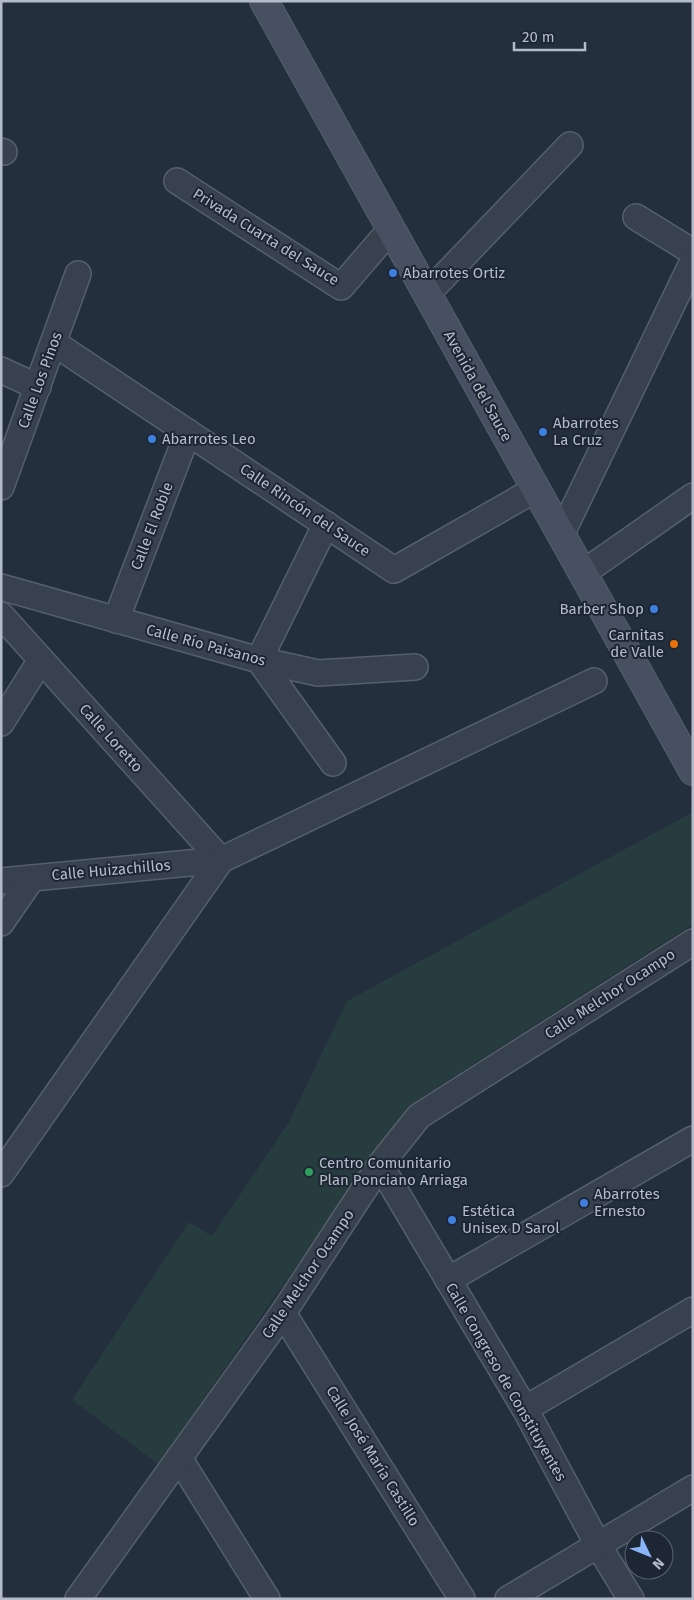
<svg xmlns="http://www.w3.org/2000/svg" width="694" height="1600" font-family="'Fira Sans',sans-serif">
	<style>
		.green { fill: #263c3f }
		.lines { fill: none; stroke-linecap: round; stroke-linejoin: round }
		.minor-casing { stroke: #565f6c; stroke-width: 28 }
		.secondary-casing { stroke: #565f6c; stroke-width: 30 }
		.minor { stroke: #38414e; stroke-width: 25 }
		.secondary { stroke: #465061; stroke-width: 28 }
		.shop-dot { fill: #3f7fe0; stroke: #1d2633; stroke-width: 2 }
		.food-dot { fill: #e8710a; stroke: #1d2633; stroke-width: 2 }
		.leisure-dot { fill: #2e9e5b; stroke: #1d2633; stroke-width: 2 }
		.labels { text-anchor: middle; stroke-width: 4; stroke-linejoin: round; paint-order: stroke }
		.street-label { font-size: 15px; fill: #b4bcc9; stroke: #1d2633 }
		.poi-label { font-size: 15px; fill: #b4bcc9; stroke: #1d2633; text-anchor: start }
	</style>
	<rect width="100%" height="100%" fill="#242f3e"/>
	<!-- green -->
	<polygon class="green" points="693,812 693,924 409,1105 158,1464 72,1400 189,1222 212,1236 289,1122 347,1001"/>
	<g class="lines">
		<!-- minor casing -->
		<g class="minor-casing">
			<g id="minor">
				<polyline points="1,151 4,152"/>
				<polyline points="177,181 341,287 391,229"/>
				<polyline points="636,217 693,252"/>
				<polyline points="427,294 570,145"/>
				<polyline points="54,343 394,570 536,489"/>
				<polyline points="1,370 38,387"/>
				<polyline points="1,487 78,274"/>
				<polyline points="326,524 259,660 333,763"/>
				<polyline points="561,535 693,261"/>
				<polyline points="583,573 693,496"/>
				<polyline points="1,587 259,660 318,673 415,667"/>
				<polyline points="1,615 221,860"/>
				<polyline points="116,620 188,432"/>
				<polyline points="1,723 41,660"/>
				<polyline points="1,881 221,860"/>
				<polyline points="1,923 32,878"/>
				<polyline points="380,1165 525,1409 598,1545 631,1599"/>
				<polyline points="1,1174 221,860 594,681"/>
				<polyline points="448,1280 693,1139"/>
				<polyline points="283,1313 462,1599"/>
				<polyline points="525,1409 693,1310"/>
				<polyline points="179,1458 267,1599"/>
				<polyline points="78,1599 283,1313 380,1165 419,1116 693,942"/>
				<polyline points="508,1599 693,1488"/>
			</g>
		</g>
		<!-- secondary casing -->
		<g class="secondary-casing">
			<polyline id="secondary" points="264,1 693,771"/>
		</g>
		<!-- minor -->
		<use href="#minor" class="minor"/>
		<!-- secondary -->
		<use href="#secondary" class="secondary"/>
	</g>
	<!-- markers -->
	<g class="shop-dot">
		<circle cx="393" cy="273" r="5"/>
		<circle cx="543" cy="432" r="5"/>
		<circle cx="152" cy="439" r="5"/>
		<circle cx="654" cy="609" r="5"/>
		<circle cx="584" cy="1203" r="5"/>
		<circle cx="452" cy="1220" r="5"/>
	</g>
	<circle class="food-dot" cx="674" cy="644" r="5"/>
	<circle class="leisure-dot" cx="309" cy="1172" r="5"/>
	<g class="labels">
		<!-- street labels -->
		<g class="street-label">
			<text transform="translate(266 237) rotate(32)" y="5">Privada Cuarta del Sauce</text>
			<text transform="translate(40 380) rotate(-70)" y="5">Calle Los Pinos</text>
			<text transform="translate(478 386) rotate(61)" y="5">Avenida del Sauce</text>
			<text transform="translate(305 510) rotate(34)" y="5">Calle Rincón del Sauce</text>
			<text transform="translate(152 526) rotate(-69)" y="5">Calle El Roble</text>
			<text transform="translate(206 645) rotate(15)" y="5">Calle Río Paisanos</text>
			<text transform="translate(111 738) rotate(48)" y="5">Calle Loretto</text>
			<text transform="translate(111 870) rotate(-5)" y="5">Calle Huizachillos</text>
			<text transform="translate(610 994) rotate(-33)" y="5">Calle Melchor Ocampo</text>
			<text transform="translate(308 1274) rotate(-56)" y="5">Calle Melchor Ocampo</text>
			<text transform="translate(506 1382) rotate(60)" y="5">Calle Congreso de Constituyentes</text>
			<text transform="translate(373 1456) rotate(58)" y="5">Calle José María Castillo</text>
		</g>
		<!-- poi labels -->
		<g class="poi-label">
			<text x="403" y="278">Abarrotes Ortiz</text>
			<text x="553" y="428">Abarrotes<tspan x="553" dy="17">La Cruz</tspan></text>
			<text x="162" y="444">Abarrotes Leo</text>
			<text x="644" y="614" text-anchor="end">Barber Shop</text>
			<text x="664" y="640" text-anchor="end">Carnitas<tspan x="664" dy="17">de Valle</tspan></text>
			<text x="319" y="1168">Centro Comunitario<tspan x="319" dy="17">Plan Ponciano Arriaga</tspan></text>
			<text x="594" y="1199">Abarrotes<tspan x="594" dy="17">Ernesto</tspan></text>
			<text x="462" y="1216">Estética<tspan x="462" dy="17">Unisex D Sarol</tspan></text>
		</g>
	</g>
	<!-- border -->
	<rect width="694" height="1600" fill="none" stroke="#b4bcc9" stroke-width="5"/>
	<!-- north arrow -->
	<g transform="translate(649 1555) rotate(133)"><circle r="24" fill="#1d2633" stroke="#59626f"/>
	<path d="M0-4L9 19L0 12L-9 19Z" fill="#8ab4f8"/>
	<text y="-8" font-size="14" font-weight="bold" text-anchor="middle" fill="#b4bcc9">N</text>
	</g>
	<!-- scale -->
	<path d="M514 42v8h71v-8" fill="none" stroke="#b4bcc9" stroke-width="2.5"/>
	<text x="522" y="42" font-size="15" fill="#b4bcc9" stroke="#1d2633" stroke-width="4" paint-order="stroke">20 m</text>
</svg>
